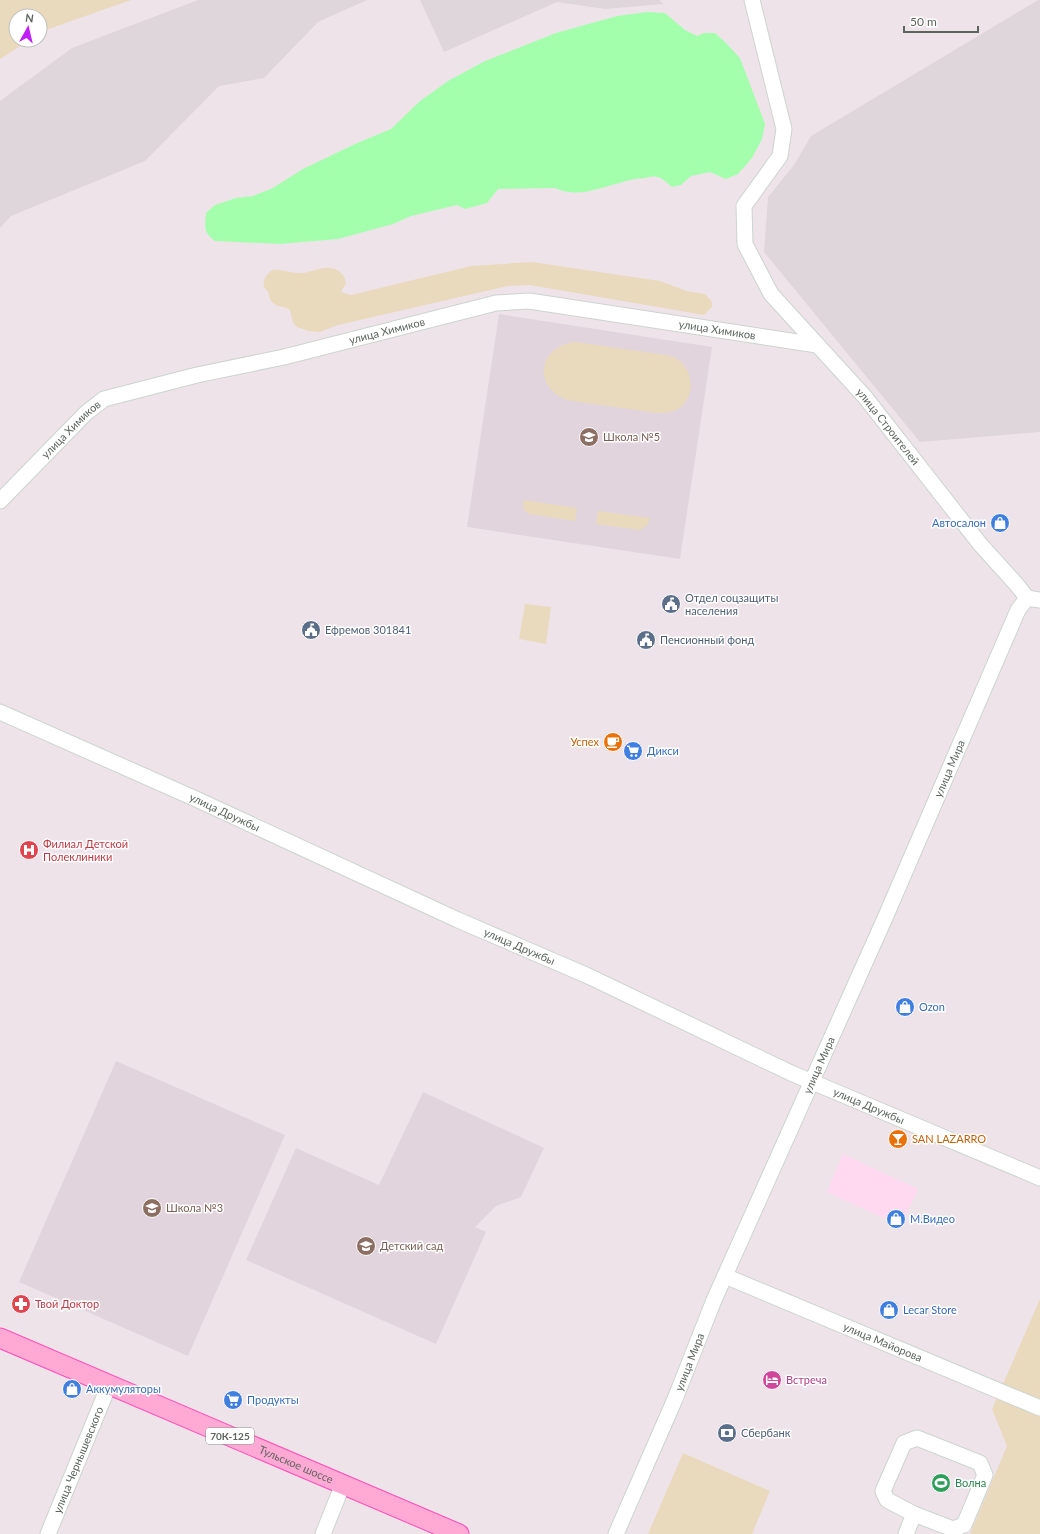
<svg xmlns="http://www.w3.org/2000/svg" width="1040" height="1534" font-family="Lato,sans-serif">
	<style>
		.commercial { fill: #ffd9ef }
		.industrial { fill: #ded6da }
		.education { fill: #e2d4dc }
		.green { fill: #e9dabd }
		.water { fill: #a4ffac }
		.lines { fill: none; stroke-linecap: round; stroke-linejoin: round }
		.minor-casing { stroke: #ccd4ce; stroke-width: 17 }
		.major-casing { stroke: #ff4dbb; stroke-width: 21 }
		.minor { stroke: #fff; stroke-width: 15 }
		.major { stroke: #ffa9d4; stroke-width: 19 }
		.labels { text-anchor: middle; stroke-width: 3; stroke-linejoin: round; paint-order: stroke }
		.shield { fill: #fff; stroke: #8c938e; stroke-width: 1 }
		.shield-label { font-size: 10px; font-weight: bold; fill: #5b655d }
		.street-label { font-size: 11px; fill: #5b655d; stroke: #fff }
		.education-label { font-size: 11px; fill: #785e54; stroke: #fff; text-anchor: start }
		.shop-label { font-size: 11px; fill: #366cbe; stroke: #fff; text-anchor: start }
		.service-label { font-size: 11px; fill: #4e5e75; stroke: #fff; text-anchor: start }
		.food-label { font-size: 11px; fill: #c56008; stroke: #fff; text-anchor: end }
		.health-label { font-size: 11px; fill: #be3a42; stroke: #fff; text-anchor: start }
		.hotel-label { font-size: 11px; fill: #b23c85; stroke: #fff; text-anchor: start }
		.leisure-label { font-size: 11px; fill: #27864d; stroke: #fff; text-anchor: start }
	</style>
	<rect width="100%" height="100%" fill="#efe3ea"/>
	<!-- commercial -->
	<polygon class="commercial" points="843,1154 918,1189 901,1226 827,1192"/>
	<!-- industrial -->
	<g class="industrial">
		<polygon points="198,0 367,0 318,22 264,78 219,86 145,161 11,216 0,228 0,101 72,48"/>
		<polygon points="420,0 659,0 664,4 605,9 557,2 444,52"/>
		<polygon points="1038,0 1040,0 1040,432 920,442 764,252 768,197 794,165 811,136"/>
	</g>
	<!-- education -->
	<g class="education">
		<polygon points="499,314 712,347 680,559 467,527"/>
		<polygon points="116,1061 285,1135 188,1356 19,1282"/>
		<polygon points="423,1092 544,1148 521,1197 496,1206 475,1227 486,1232 436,1344 246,1260 296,1148 379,1185"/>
	</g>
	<!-- green -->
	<g class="green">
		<polygon points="0,0 131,0 46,30 40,34 40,16 16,16 16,40 30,40 0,59"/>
		<path d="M532,262L660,281L687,291L705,294L712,302V307L704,315L547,288L530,285L508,286L338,325L320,332L308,331L297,327L293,323L290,310C284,306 277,307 273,303C269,300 270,296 268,292C267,290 265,289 264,287C262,280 268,271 274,270C282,269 293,274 302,273C314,272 322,265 335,269C341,271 345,277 346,283L341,292L351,295L471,266Z"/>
		<path d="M576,342L665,355C669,356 674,357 677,359C694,370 696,398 678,409C671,413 664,413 657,413L567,400C532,386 538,346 576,342Z"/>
		<polygon points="523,500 577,508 575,521 529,514 524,510"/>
		<polygon points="598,511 650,518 648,524 641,530 596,524"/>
		<polygon points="525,604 551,607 546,644 519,639"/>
		<polygon points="1040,1299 1040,1534 970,1534 1007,1446 992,1409"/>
		<polygon points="683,1453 770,1491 752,1534 648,1534"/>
	</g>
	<!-- water -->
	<path class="water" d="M647,12L665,13L685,30L697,36L704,33H715L724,41L740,58L765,124L762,139L752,158L738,174L726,179L710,172L691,176L681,185L672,187C668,184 663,178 657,177C654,176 648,177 645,178C615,179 585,202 555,188L498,189L487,203L465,209L457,205L411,216L393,224L338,239L280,244L215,241C203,232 205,227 206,213L215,205L236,198L253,196L271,189L303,169L355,144L391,129L420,101L448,81L485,61L556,33L617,16Z"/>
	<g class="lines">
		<!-- minor casing -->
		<g class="minor-casing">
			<g id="minor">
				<path id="s1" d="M752,0L784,129L780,156L744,206L745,244L771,294L865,397L980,544L1017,585L1027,598L1040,600"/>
				<path id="s2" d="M0,501L86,413L104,399L197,375L284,357L496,303L529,301L817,345"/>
				<path id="s3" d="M0,712L196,799L458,920L586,975L791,1073L1040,1178"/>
				<path id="s4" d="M725,1276L1040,1408"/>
				<polygon points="917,1438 980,1463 985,1475 964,1525 953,1529 914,1514 887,1500 883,1491 904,1443"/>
				<path id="s5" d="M48,1534L109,1385"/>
				<polyline points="323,1534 343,1484"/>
				<path id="s6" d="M616,1534L675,1399L714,1300L885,918L1018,610L1027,598"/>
				<polyline points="906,1534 914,1514"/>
			</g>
		</g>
		<!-- major casing -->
		<g class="major-casing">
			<g id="major">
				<path id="s7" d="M0,1338L459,1534"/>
			</g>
		</g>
		<!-- minor -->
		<use href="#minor" class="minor"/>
		<!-- major -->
		<use href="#major" class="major"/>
	</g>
	<!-- icons -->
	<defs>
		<g id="school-disc" transform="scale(1)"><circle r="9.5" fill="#8d6e63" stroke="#fff"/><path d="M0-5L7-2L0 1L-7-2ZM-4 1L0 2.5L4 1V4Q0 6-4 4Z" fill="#fff"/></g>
		<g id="shop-disc" transform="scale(1)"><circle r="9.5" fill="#3f7fe0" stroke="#fff"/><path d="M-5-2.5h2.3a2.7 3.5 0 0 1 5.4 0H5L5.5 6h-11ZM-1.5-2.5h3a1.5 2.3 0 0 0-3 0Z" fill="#fff"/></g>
		<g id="civic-disc" transform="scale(1)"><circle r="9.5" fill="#5c6f8a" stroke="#fff"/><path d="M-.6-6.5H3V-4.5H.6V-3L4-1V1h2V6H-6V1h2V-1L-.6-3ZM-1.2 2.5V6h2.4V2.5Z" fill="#fff"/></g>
		<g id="cafe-disc" transform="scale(1)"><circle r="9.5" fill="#e8710a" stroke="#fff"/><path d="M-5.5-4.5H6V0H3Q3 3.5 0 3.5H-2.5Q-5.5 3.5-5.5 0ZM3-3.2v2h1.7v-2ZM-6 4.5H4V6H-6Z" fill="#fff"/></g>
		<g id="supermarket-disc" transform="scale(1)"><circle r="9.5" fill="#3f7fe0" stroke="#fff"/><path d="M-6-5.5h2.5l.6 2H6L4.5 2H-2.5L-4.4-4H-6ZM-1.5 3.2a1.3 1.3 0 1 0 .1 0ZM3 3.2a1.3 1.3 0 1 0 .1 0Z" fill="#fff"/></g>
		<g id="hospital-disc" transform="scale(1)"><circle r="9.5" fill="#e0444e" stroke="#fff"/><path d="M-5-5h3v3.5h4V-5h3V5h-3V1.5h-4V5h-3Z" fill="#fff"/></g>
		<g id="bar-disc" transform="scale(1)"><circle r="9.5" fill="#e8710a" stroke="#fff"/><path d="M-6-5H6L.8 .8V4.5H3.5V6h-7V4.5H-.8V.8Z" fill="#fff"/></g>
		<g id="pharmacy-disc" transform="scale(1)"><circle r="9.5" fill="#e0444e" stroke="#fff"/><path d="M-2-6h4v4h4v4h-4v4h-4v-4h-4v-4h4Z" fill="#fff"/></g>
		<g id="hotel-disc" transform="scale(1)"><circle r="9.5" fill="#d1479c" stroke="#fff"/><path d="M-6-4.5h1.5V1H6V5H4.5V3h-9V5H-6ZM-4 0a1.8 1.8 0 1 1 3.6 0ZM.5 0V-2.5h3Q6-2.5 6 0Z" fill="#fff"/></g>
		<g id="bank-disc" transform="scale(1)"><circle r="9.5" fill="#5c6f8a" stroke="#fff"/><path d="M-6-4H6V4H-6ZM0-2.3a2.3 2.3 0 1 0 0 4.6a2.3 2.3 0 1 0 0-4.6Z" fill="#fff"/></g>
		<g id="stadium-disc" transform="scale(1)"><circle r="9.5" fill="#2e9e5b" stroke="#fff"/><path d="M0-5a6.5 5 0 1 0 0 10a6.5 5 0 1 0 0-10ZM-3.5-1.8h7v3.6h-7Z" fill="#fff"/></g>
	</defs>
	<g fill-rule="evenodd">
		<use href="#school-disc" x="589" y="437"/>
		<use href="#shop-disc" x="1000" y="523"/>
		<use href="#civic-disc" x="671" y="604"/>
		<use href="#civic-disc" x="311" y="630"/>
		<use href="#civic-disc" x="646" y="640"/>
		<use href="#cafe-disc" x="613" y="742"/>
		<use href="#supermarket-disc" x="633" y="751"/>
		<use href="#hospital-disc" x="29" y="850"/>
		<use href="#shop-disc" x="905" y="1007"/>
		<use href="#bar-disc" x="898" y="1139"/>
		<use href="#school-disc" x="152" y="1208"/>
		<use href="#shop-disc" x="896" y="1219"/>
		<use href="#school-disc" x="366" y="1246"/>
		<use href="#pharmacy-disc" x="21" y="1304"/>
		<use href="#shop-disc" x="889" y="1310"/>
		<use href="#hotel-disc" x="772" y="1380"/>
		<use href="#shop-disc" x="72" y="1389"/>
		<use href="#supermarket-disc" x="233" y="1400"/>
		<use href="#bank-disc" x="727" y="1433"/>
		<use href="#stadium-disc" x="941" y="1483"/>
	</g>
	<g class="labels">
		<!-- shield labels -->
		<rect class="shield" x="206" y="1428" width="48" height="16" rx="3"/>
		<g class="shield-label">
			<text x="230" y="1440">70К-125</text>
		</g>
		<!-- street labels -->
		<g class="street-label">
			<text dy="4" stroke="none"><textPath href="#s2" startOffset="773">улица Химиков</textPath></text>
			<text dy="4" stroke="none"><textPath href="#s2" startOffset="437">улица Химиков</textPath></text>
			<text dy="4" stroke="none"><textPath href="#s1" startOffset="493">улица Строителей</textPath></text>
			<text dy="4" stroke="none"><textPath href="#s2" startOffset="101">улица Химиков</textPath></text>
			<text dy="4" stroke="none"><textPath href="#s6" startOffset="835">улица Мира</textPath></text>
			<text dy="4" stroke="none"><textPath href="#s3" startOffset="246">улица Дружбы</textPath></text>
			<text dy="4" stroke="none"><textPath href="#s3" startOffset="570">улица Дружбы</textPath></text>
			<text dy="4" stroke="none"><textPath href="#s6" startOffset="511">улица Мира</textPath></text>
			<text dy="4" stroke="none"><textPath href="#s3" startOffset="954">улица Дружбы</textPath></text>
			<text dy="4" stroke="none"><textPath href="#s4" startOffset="171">улица Майорова</textPath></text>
			<text dy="4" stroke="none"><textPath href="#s6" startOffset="187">улица Мира</textPath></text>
			<text dy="4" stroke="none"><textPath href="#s5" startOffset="80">улица Чернышевского</textPath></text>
			<text dy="4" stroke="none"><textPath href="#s7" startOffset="322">Тульское шоссе</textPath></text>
		</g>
		<!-- education labels -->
		<g class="education-label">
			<text x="603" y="441">Школа №5</text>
			<text x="166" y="1212">Школа №3</text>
			<text x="380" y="1250">Детский сад</text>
		</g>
		<!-- shop labels -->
		<g class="shop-label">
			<text x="986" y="527" text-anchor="end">Автосалон</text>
			<text x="647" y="755">Дикси</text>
			<text x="919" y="1011">Ozon</text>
			<text x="910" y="1223">М.Видео</text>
			<text x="903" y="1314">Lecar Store</text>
			<text x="86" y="1393">Аккумуляторы</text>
			<text x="247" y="1404">Продукты</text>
		</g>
		<!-- service labels -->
		<g class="service-label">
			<text x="685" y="602">Отдел соцзащиты<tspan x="685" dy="13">населения</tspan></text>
			<text x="325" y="634">Ефремов 301841</text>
			<text x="660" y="644">Пенсионный фонд</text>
			<text x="741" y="1437">Сбербанк</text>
		</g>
		<!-- food labels -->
		<g class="food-label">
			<text x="599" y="746">Успех</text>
			<text x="912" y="1143" text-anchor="start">SAN LAZARRO</text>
		</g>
		<!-- health labels -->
		<g class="health-label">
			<text x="43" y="848">Филиал Детской<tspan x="43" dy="13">Полеклиники</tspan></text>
			<text x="35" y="1308">Твой Доктор</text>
		</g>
		<!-- hotel labels -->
		<g class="hotel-label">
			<text x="786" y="1384">Встреча</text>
		</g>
		<!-- leisure labels -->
		<g class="leisure-label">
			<text x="955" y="1487">Волна</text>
		</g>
	</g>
	<!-- north arrow -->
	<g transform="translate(28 28) rotate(8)"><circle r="19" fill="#ffffff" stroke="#bdc1be"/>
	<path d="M0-3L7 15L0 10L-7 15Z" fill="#c01ffa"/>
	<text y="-6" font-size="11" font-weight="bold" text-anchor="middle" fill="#5b655d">N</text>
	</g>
	<!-- scale -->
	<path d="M904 26v6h74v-6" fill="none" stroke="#5b655d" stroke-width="2"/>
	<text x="910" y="26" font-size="12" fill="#5b655d" stroke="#ffffff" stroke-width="3" paint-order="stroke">50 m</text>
</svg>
